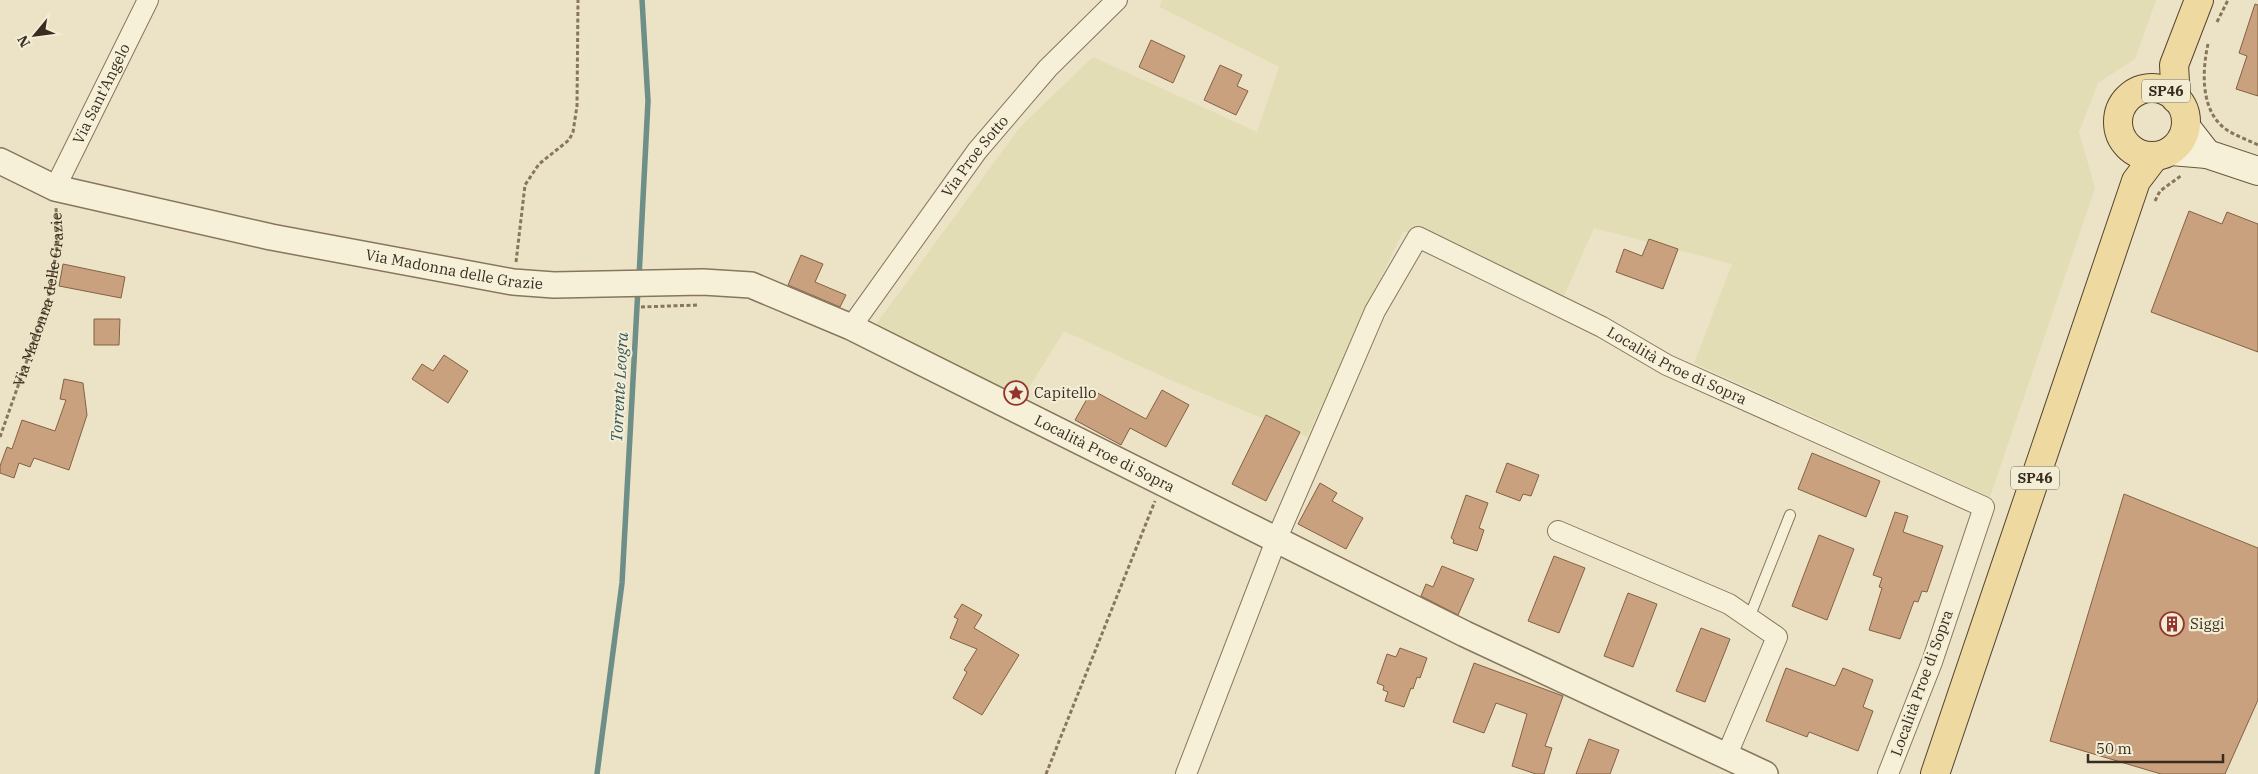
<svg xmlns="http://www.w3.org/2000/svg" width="2258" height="774" font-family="'IBM Plex Serif',serif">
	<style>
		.farmland { fill: #e2ddb4 }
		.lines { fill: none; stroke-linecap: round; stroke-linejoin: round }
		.stream { stroke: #6e8e88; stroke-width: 5.5 }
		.building { fill: #c9a17e; stroke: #856143 }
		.service-casing { stroke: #87765c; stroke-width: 12 }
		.minor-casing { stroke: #87765c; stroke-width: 22 }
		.tertiary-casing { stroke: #87765c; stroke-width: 28 }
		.secondary-casing { stroke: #69573f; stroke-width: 30 }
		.primary-casing { stroke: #554430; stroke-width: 30 }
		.path { stroke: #87765c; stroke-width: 3; stroke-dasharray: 4 2.5; stroke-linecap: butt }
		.service { stroke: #f7f0d9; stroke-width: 10 }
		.minor { stroke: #f7f0d9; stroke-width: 20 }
		.tertiary { stroke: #f7f0d9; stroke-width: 25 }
		.secondary { stroke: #f7f0d9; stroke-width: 28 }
		.primary { stroke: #eedaa0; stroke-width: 28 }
		.labels { text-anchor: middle; stroke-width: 4.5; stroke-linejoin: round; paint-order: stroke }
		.shield { fill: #f4edd5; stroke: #706756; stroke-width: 1 }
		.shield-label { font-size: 14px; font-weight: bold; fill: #382d20 }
		.street-label { font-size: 15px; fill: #382d20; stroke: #f4edd5 }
		.poi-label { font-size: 15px; fill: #382d20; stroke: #f4edd5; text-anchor: start }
		.water-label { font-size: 16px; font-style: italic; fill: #305757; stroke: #f4edd5 }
	</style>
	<rect width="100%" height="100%" fill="#ece3c6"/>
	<!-- farmland -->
	<polygon class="farmland" points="1162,0 2156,0 2135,59 2098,83 2079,132 2095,188 1990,497 1694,363 1732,264 1594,228 1564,296 1403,231 1307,437 1166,378 1064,331 1014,412 874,327 1020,127 1093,57 1257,132 1279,67 1159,7"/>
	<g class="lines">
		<!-- stream -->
		<g class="stream">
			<polyline points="639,277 648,101 642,0"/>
			<polyline points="597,774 622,583 638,288"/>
		</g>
	</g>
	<!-- building -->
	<g class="building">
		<polygon points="2255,4 2258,5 2258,96 2236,89 2247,56 2239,53"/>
		<polygon points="1151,40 1185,56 1173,83 1139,67"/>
		<polygon points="1220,65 1242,75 1237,86 1248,91 1236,115 1204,100"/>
		<polygon points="2189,211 2222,224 2227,212 2258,224 2258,352 2151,312"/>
		<polygon points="1649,239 1678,249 1663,289 1616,272 1624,249 1642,256"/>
		<polygon points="801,255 823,264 815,282 846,295 840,307 788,285"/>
		<polygon points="63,264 125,277 121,298 59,286"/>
		<polygon points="94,319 120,319 119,345 94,345"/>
		<polygon points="444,355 468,371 448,403 412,379 422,364 433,371"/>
		<polygon points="64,379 83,383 87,415 69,470 34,458 30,467 19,463 14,478 0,473 0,466 7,447 12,449 22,420 55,431 66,400 60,399"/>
		<polygon points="1092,390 1146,419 1162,390 1189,405 1166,447 1130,428 1121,445 1075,420"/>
		<polygon points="1266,415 1300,432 1266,501 1232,484"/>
		<polygon points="1812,453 1880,481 1866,517 1798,489"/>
		<polygon points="1507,463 1539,475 1531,496 1523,494 1520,501 1496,492"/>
		<polygon points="1320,483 1337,493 1332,501 1363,518 1346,549 1298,524"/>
		<polygon points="2124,494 2258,548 2258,700 2225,774 2161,774 2050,741"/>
		<polygon points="1466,495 1488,503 1479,528 1484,530 1477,551 1453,543 1454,540 1451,538"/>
		<polygon points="1895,512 1908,516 1903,532 1943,546 1927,592 1922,591 1918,602 1914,601 1900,639 1869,630 1882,588 1879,587 1882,578 1873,575"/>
		<polygon points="1819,535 1854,549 1827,620 1792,606"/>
		<polygon points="1554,556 1585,568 1559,633 1528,621"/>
		<polygon points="1442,566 1474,579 1458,615 1421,596 1426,584 1433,587"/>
		<polygon points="1628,593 1657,604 1633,667 1604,656"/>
		<polygon points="962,604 982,615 974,628 1019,655 982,715 953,698 967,672 964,670 977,649 950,638 958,619 954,617"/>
		<polygon points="1701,628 1730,639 1705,702 1676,691"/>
		<polygon points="1400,648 1427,658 1420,678 1417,677 1413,689 1411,688 1404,707 1385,701 1388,692 1383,690 1384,686 1377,683 1387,654 1396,657"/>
		<polygon points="1474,663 1563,696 1545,746 1552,748 1544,774 1536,774 1512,766 1527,714 1496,703 1484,733 1453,722"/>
		<polygon points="1786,668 1835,686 1843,668 1873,680 1863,707 1873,711 1858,751 1809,732 1807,737 1766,721"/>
		<polygon points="1589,739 1619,750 1610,774 1576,774"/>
	</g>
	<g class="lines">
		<!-- service casing -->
		<g class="service-casing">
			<polyline id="service" points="1749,618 1790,515"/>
		</g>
		<!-- minor casing -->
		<g class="minor-casing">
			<g id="minor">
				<path id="s2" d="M55,188L148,0"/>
				<path id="s3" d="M851,327L977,151L1048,68L1117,0"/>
				<polyline points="1558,531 1729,604 1777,637 1726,757"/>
				<path id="s4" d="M1186,774L1277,538L1313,455L1375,311L1418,237L1602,327L1667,365L1984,507L1932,662L1888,774"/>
			</g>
		</g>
		<!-- tertiary casing -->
		<g class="tertiary-casing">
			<g id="tertiary">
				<path id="s5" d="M0,161L55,188L271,237L513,282L554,285L703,282L751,285L851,327L1465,634L1765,774"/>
			</g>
		</g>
		<!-- secondary casing -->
		<g class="secondary-casing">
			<g id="secondary">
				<polyline points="2186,127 2207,154"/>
				<polyline points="2171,151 2207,154 2258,171"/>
			</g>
		</g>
		<!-- primary casing -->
		<g class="primary-casing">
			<g id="primary">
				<circle cx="2152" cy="122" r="34"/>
				<polyline points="2176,99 2174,65 2199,0"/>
				<polyline points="1935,774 2136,181 2155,156"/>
			</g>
		</g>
		<!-- path -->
		<g class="path">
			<polyline points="2217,22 2228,0"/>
			<path d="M2208,44C2202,71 2200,112 2227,130C2236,136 2248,140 2258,145"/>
			<polyline points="2155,201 2160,191 2182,175"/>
			<polyline points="516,262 525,185 539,164 569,140 573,132 577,106 578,0"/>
			<polyline points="641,307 697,305"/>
			<path id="s1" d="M0,437L48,301L58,241L56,208"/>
			<polyline points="1046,774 1155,501"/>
		</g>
		<!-- service -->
		<use href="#service" class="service"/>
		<!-- minor -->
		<use href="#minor" class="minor"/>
		<!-- tertiary -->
		<use href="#tertiary" class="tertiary"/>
		<!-- secondary -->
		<use href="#secondary" class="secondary"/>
		<!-- primary -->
		<use href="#primary" class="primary"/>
	</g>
	<!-- icons -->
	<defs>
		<g id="sight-ring" transform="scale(1.25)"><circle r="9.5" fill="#f4edd5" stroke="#93342f" stroke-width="1.5"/><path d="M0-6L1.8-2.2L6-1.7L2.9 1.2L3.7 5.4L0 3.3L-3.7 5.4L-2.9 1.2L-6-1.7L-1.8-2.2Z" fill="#93342f"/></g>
		<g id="building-ring" transform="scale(1.25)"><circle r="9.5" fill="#f4edd5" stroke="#93342f" stroke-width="1.5"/><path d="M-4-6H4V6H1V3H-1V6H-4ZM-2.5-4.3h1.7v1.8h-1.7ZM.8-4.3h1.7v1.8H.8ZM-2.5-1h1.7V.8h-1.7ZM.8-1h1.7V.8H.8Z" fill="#93342f"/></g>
	</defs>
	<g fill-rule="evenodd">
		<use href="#sight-ring" x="1016" y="393"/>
		<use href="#building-ring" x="2172" y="624"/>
	</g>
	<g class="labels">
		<!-- shield labels -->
		<g class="shield">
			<rect x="2142" y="79.5" width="48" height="23" rx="4"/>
			<rect x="2011" y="466.5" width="48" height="23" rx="4"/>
		</g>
		<g class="shield-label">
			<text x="2166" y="96">SP46</text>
			<text x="2035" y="483">SP46</text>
		</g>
		<!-- street labels -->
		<g class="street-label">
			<text dy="5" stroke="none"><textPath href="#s2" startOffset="105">Via Sant'Angelo</textPath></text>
			<text dy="5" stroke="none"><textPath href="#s3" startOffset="211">Via Proe Sotto</textPath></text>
			<text dy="5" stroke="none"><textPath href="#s5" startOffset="469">Via Madonna delle Grazie</textPath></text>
			<text dy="5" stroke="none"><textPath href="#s1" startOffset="144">Via Madonna delle Grazie</textPath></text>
			<text dy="5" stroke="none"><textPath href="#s4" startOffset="875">Località Proe di Sopra</textPath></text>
			<text dy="5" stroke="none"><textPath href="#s5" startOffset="1159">Località Proe di Sopra</textPath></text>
			<text transform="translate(1922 683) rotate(-70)" y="5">Località Proe di Sopra</text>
		</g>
		<!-- poi labels -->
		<g class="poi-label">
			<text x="1034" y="398">Capitello</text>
			<text x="2190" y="629">Siggi</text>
		</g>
		<!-- water labels -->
		<g class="water-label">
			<text transform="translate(619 387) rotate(-87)" y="6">Torrente Leogra</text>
		</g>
	</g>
	<!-- north arrow -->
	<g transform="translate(35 35) rotate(241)" stroke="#f4edd5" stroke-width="4" paint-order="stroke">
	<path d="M0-4L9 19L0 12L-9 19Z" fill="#382d20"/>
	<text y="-8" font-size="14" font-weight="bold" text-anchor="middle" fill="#382d20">N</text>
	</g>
	<!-- scale -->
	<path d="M2088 754v8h135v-8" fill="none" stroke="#382d20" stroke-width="2.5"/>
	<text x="2096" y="754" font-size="15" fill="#382d20" stroke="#f4edd5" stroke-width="4" paint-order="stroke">50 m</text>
</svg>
